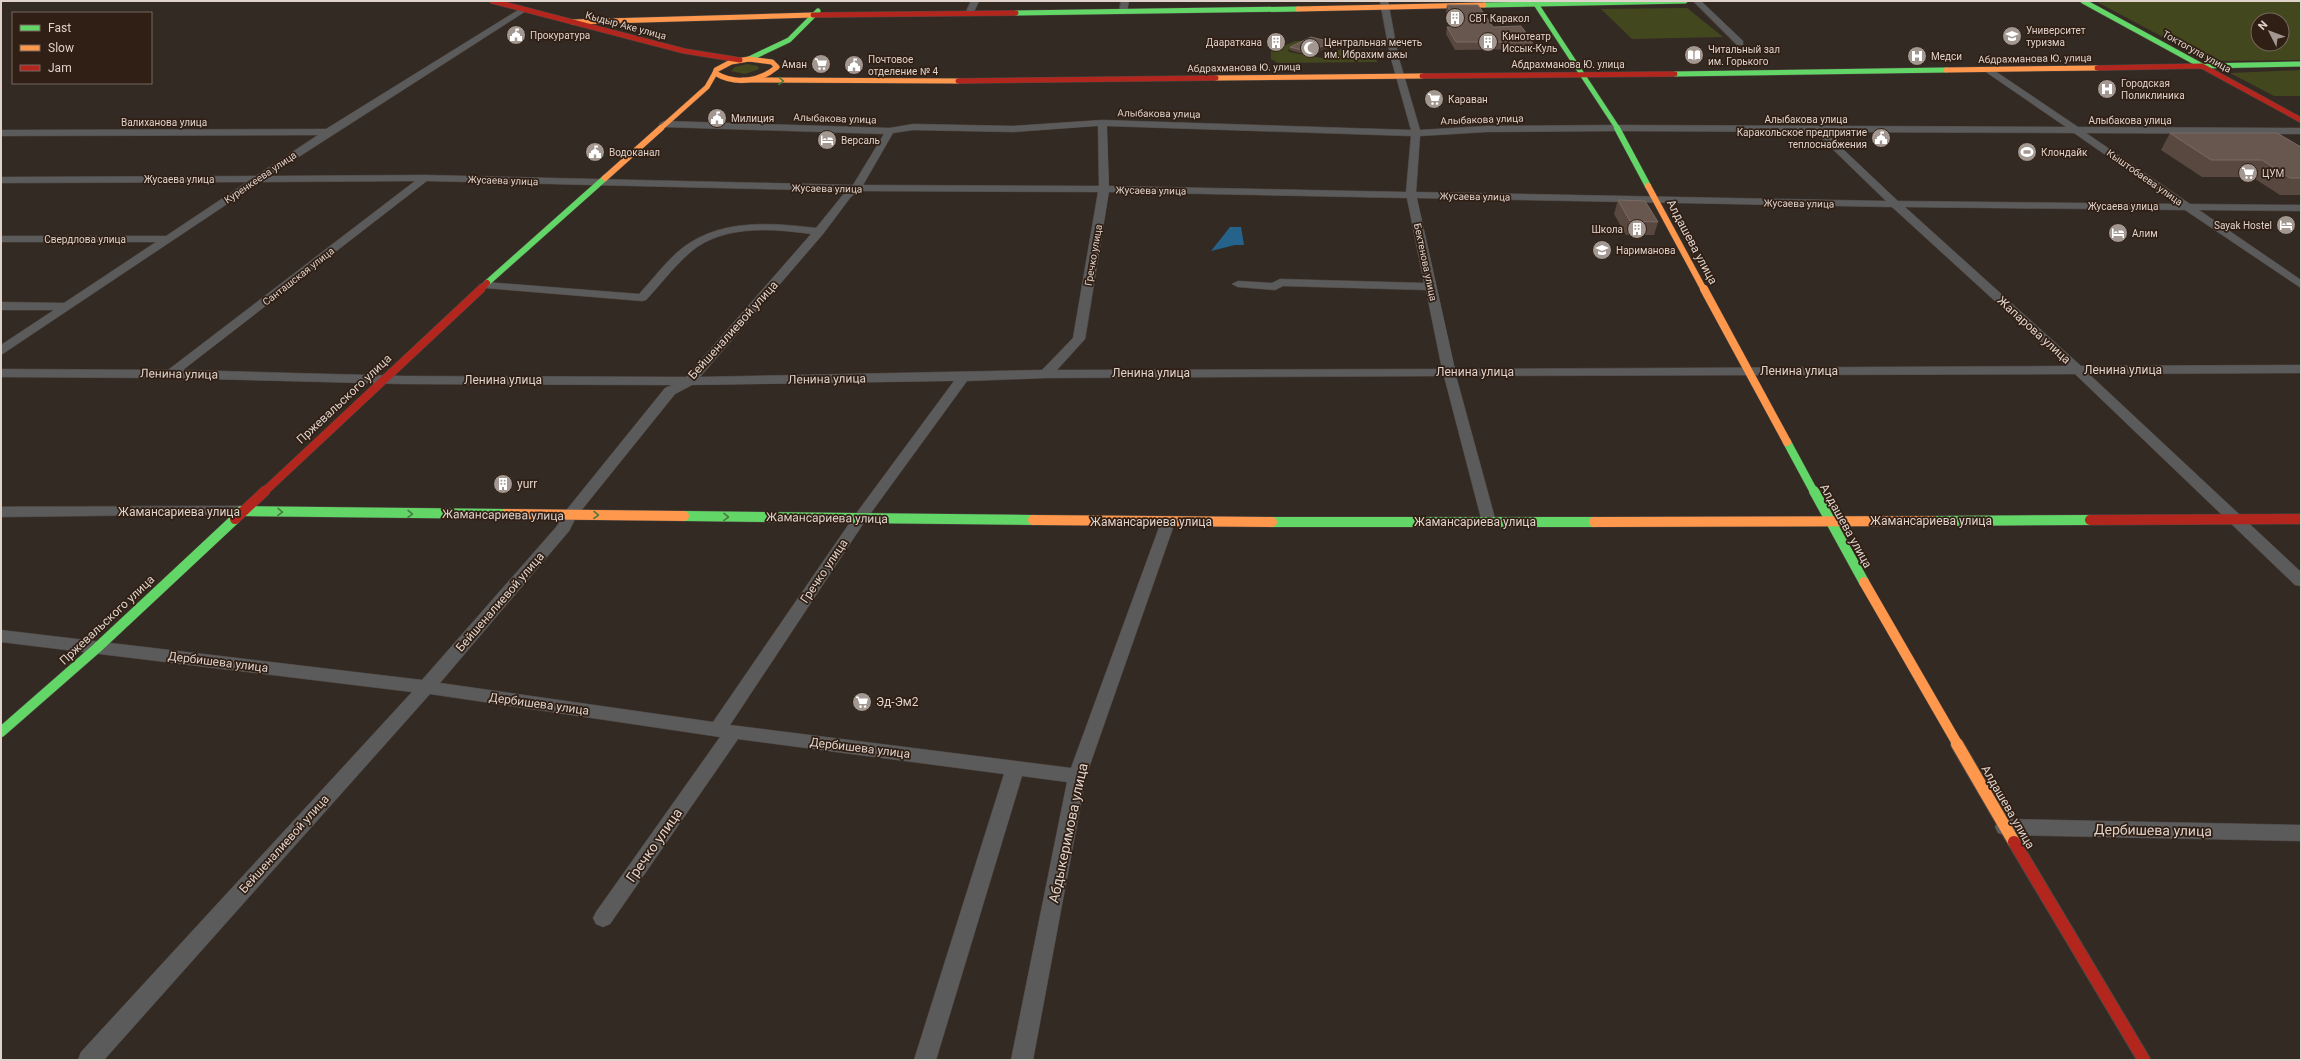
<svg xmlns="http://www.w3.org/2000/svg" width="2302" height="1061" font-family="Roboto,sans-serif">
	<style>
		.green { fill: #43471e; fill-rule: evenodd }
		.water { fill: #25638a }
		.lines { fill: none; stroke-linecap: round; stroke-linejoin: round }
		.street-casing { stroke: #4e4641; stroke-width: 1 }
		.fast-far3-casing { stroke: #4e4641; stroke-width: 6 }
		.fast-far2-casing { stroke: #4e4641; stroke-width: 7 }
		.fast-far1-casing { stroke: #4e4641; stroke-width: 9 }
		.fast-casing { stroke: #4e4641; stroke-width: 11 }
		.slow-far4-casing { stroke: #4e4641; stroke-width: 6 }
		.slow-far3-casing { stroke: #4e4641; stroke-width: 7 }
		.slow-far2-casing { stroke: #4e4641; stroke-width: 9 }
		.slow-far1-casing { stroke: #4e4641; stroke-width: 11 }
		.slow-casing { stroke: #4e4641; stroke-width: 14 }
		.jam-far4-casing { stroke: #4e4641; stroke-width: 6 }
		.jam-far3-casing { stroke: #4e4641; stroke-width: 7 }
		.jam-far2-casing { stroke: #4e4641; stroke-width: 9 }
		.jam-far1-casing { stroke: #4e4641; stroke-width: 11 }
		.jam-casing { stroke: #4e4641; stroke-width: 14 }
		.street { fill: #5b5b5c; fill-rule: evenodd }
		.fast-far3 { stroke: #63d668; stroke-width: 5 }
		.fast-far2 { stroke: #63d668; stroke-width: 6 }
		.fast-far1 { stroke: #63d668; stroke-width: 8 }
		.fast { stroke: #63d668; stroke-width: 10 }
		.slow-far4 { stroke: #ff974d; stroke-width: 5 }
		.slow-far3 { stroke: #ff974d; stroke-width: 6 }
		.slow-far2 { stroke: #ff974d; stroke-width: 8 }
		.slow-far1 { stroke: #ff974d; stroke-width: 10 }
		.slow { stroke: #ff974d; stroke-width: 12 }
		.jam-far4 { stroke: #b3261e; stroke-width: 5 }
		.jam-far3 { stroke: #b3261e; stroke-width: 6 }
		.jam-far2 { stroke: #b3261e; stroke-width: 8 }
		.jam-far1 { stroke: #b3261e; stroke-width: 10 }
		.jam { stroke: #b3261e; stroke-width: 12 }
		.wall { fill: #584840 }
		.shaded-wall { fill: #44362e }
		.building { fill: #67574f; stroke: #7a6b62 }
		.oneway { stroke: #4a7a3e }
		.labels { text-anchor: middle; stroke-width: 3.5; stroke-linejoin: round; paint-order: stroke }
		.far-poi-label { font-size: 10px; fill: #dfd3cc; stroke: #301f14; text-anchor: start }
		.far-street-label { font-size: 10px; fill: #dfd3cc; stroke: #301f14 }
		.street-label { font-size: 12px; fill: #dfd3cc; stroke: #301f14 }
		.poi-label { font-size: 12px; fill: #dfd3cc; stroke: #301f14; text-anchor: start }
		.near-street-label { font-size: 14px; fill: #dfd3cc; stroke: #301f14 }
	</style>
	<rect width="100%" height="100%" fill="#342a24"/>
	<!-- green -->
	<g class="green">
		<path d="M2095,1H2301V60L2208,61ZM2258,20H2282V44H2258Z"/>
		<polygon points="1687,8 1723,37 1632,39 1601,9"/>
		<polygon points="1295,41 1308,41 1288,50 1289,52 1322,58 1341,49 1375,55 1377,62 1278,63 1271,59 1271,46 1284,46"/>
		<polygon points="747,64 758,66 759,69 745,74 731,71 735,67"/>
		<polygon points="2301,70 2301,96 2274,96 2230,73"/>
	</g>
	<!-- water -->
	<polygon class="water" points="1230,227 1241,227 1244,245 1235,245 1211,251"/>
	<g class="lines">
		<!-- street casing -->
		<g class="street-casing">
			<g id="street">
				<polygon points="971,1 979,1 973,14 969,16 965,14"/>
				<polygon points="1121,1 1129,1 1127,12 1123,14 1119,12"/>
				<path d="M1380,1H1388L1398,55L1420,130L1486,126L1617,125L2066,127L1986,72V68L1989,67L2078,127L2301,128V134L2086,133L2190,204L2301,205V211L2199,210L2301,280V288L2185,210L1905,207L2081,366L2301,365V373L2089,374L2301,572V586L2295,585L2075,374L1456,376L1496,522L1494,525H1484L1482,522L1444,376L1046,378L967,381L865,521L730,725L1071,768L1161,522L1163,519H1173L1175,522L1086,776L1033,1060H1011L1067,782L1022,776L936,1060H914L1004,774L738,739L610,924L603,927L596,924L593,918L596,912L720,737L430,694L104,1060H78L81,1052L412,692L1,642V630L422,680L557,526L564,513L665,388L672,385L404,384L171,378L1,377V369L168,370L415,181L260,182L1,355V345L54,310H1V302L64,303L156,242H1V236H166L247,182L1,183V177L256,176L318,135L1,136V130L326,129L523,7L527,9L526,11L269,176L425,175L853,185L884,134L664,127L659,124L664,121L890,128L913,124L1013,126L1102,120L1411,130L1390,55ZM1098,126L1099,186L863,185L893,133L913,130L1013,132ZM1107,126L1411,136L1406,192L1109,186ZM1617,131L1815,132L1886,201L1416,192L1420,136L1486,132ZM1825,132L2074,133L2176,204L1898,201ZM427,181L846,191L816,228C775,223 728,219 691,242C671,254 655,277 639,294L485,282L479,285L485,288L642,301L646,300C662,283 678,261 697,247C730,225 775,229 811,234L686,377L404,376L183,370ZM858,191L1098,192L1073,338L1042,370L700,377L823,234L850,198ZM1109,192L1407,198L1424,283L1280,279L1272,283L1238,281L1232,284L1238,287L1275,290L1283,286L1426,290L1442,369L1057,370L1085,339ZM1417,198L1892,207L2066,366L1455,369ZM954,381L855,515L713,722L440,683L569,531L576,517L675,394L692,385Z"/>
				<polygon points="1693,1 1701,1 1743,41 1743,45 1737,45"/>
				<polygon points="241,506 246,508 248,511 246,514 1,517 1,507"/>
				<polygon points="2005,819 2301,825 2301,841 2005,835 1998,833 1995,827 1998,821"/>
			</g>
		</g>
		<!-- fast-far3 casing -->
		<g class="fast-far3-casing">
			<g id="fast-far3">
				<polyline points="1534,1 1618,129"/>
				<polyline points="2083,1 2202,66 2301,64"/>
				<polyline points="1484,5 1685,1"/>
				<polyline points="1016,13 1298,9"/>
				<polyline points="749,59 789,40 818,11"/>
				<polyline points="1675,74 1946,70"/>
			</g>
		</g>
		<!-- fast-far2 casing -->
		<g class="fast-far2-casing">
			<g id="fast-far2">
				<polyline points="1617,128 1648,186"/>
				<polyline points="487,283 605,178"/>
			</g>
		</g>
		<!-- fast-far1 casing -->
		<g class="fast-far1-casing">
			<polyline id="fast-far1" points="1787,442 1814,492"/>
		</g>
		<!-- fast casing -->
		<g class="fast-casing">
			<g id="fast">
				<polyline points="1814,491 1864,582"/>
				<polyline points="241,511 506,514"/>
				<polyline points="684,516 1033,520"/>
				<polyline points="1933,521 2090,520"/>
				<polyline points="1272,522 1594,522"/>
				<polyline points="1,732 97,648 235,519"/>
			</g>
		</g>
		<!-- slow-far4 casing -->
		<g class="slow-far4-casing">
			<g id="slow-far4">
				<polyline points="1298,9 1484,5"/>
				<polyline points="573,22 813,15"/>
				<path d="M749,59L772,62L777,67C759,82 735,85 715,73L716,70L731,62Z"/>
				<polyline points="1946,70 2097,68"/>
				<polyline points="1216,78 1422,76"/>
				<polyline points="742,80 958,81"/>
				<polyline points="660,129 707,87 715,73"/>
			</g>
		</g>
		<!-- slow-far3 casing -->
		<g class="slow-far3-casing">
			<g id="slow-far3">
				<polyline points="605,178 661,128"/>
				<polyline points="1648,186 1704,290"/>
			</g>
		</g>
		<!-- slow-far2 casing -->
		<g class="slow-far2-casing">
			<polyline id="slow-far2" points="1704,289 1787,442"/>
		</g>
		<!-- slow-far1 casing -->
		<g class="slow-far1-casing">
			<g id="slow-far1">
				<polyline points="506,514 684,516"/>
				<polyline points="1033,520 1272,522"/>
				<polyline points="1594,522 1933,521"/>
				<polyline points="1864,582 1958,745"/>
			</g>
		</g>
		<!-- slow casing -->
		<g class="slow-casing">
			<polyline id="slow" points="1957,744 2014,842"/>
		</g>
		<!-- jam-far4 casing -->
		<g class="jam-far4-casing">
			<g id="jam-far4">
				<polyline points="492,1 684,51 740,60"/>
				<polyline points="813,15 1016,13"/>
				<polyline points="2097,68 2202,66 2301,120"/>
				<polyline points="1422,76 1675,74"/>
				<polyline points="958,81 1216,78"/>
			</g>
		</g>
		<!-- jam-far3 casing -->
		<g class="jam-far3-casing">
			<polyline id="jam-far3" points="480,290 487,283"/>
		</g>
		<!-- jam-far2 casing -->
		<g class="jam-far2-casing">
			<polyline id="jam-far2" points="264,492 481,289"/>
		</g>
		<!-- jam-far1 casing -->
		<g class="jam-far1-casing">
			<g id="jam-far1">
				<polyline points="235,519 265,491"/>
				<polyline points="2090,520 2301,519"/>
			</g>
		</g>
		<!-- jam casing -->
		<g class="jam-casing">
			<polyline id="jam" points="2014,842 2144,1060"/>
		</g>
		<!-- street -->
		<use href="#street" class="street"/>
		<!-- fast-far3 -->
		<use href="#fast-far3" class="fast-far3"/>
		<!-- fast-far2 -->
		<use href="#fast-far2" class="fast-far2"/>
		<!-- fast-far1 -->
		<use href="#fast-far1" class="fast-far1"/>
		<!-- fast -->
		<use href="#fast" class="fast"/>
		<!-- slow-far4 -->
		<use href="#slow-far4" class="slow-far4"/>
		<!-- slow-far3 -->
		<use href="#slow-far3" class="slow-far3"/>
		<!-- slow-far2 -->
		<use href="#slow-far2" class="slow-far2"/>
		<!-- slow-far1 -->
		<use href="#slow-far1" class="slow-far1"/>
		<!-- slow -->
		<use href="#slow" class="slow"/>
		<!-- jam-far4 -->
		<use href="#jam-far4" class="jam-far4"/>
		<!-- jam-far3 -->
		<use href="#jam-far3" class="jam-far3"/>
		<!-- jam-far2 -->
		<use href="#jam-far2" class="jam-far2"/>
		<!-- jam-far1 -->
		<use href="#jam-far1" class="jam-far1"/>
		<!-- jam -->
		<use href="#jam" class="jam"/>
	</g>
	<!-- wall -->
	<g class="wall">
		<polygon points="1447,5 1493,27 1533,42 1532,49 1455,50 1446,34 1447,27 1454,27 1446,12"/>
		<polygon points="1331,46 1310,56 1290,50 1290,47"/>
		<polygon points="2170,133 2301,147 2301,195 2280,195 2252,177 2202,177 2161,150"/>
		<polygon points="1618,200 1658,222 1654,235 1626,235 1614,214"/>
	</g>
	<!-- shaded-wall -->
	<polygon class="shaded-wall" points="1331,42 1331,46 1310,56 1310,52"/>
	<!-- building -->
	<g class="building">
		<polygon points="1447,5 1478,5 1493,27 1521,26 1533,42 1456,42 1447,27 1459,27"/>
		<polygon points="1311,37 1331,42 1310,52 1290,47"/>
		<polygon points="2170,133 2277,133 2301,147 2301,178 2290,178 2262,160 2211,160"/>
		<polygon points="1618,200 1645,201 1658,222 1630,221"/>
	</g>
	<!-- one-way arrows -->
	<defs><path id="oneway-chevron" d="M-2-3.5L2.5 0L-2 3.5" fill="none" stroke-width="1.6" stroke-linecap="round" stroke-linejoin="round"/></defs>
	<g class="oneway">
		<use href="#oneway-chevron" transform="translate(781 81) rotate(1)"/>
		<use href="#oneway-chevron" transform="translate(280 512) rotate(1)"/>
		<use href="#oneway-chevron" transform="translate(410 514) rotate(1)"/>
		<use href="#oneway-chevron" transform="translate(596 515) rotate(1)"/>
		<use href="#oneway-chevron" transform="translate(726 517) rotate(1)"/>
	</g>
	<!-- icons -->
	<defs>
		<g id="building-disc" transform="scale(1)"><circle r="9.5" fill="#a39891" stroke="#301f14"/><path d="M-4-6H4V6H1V3H-1V6H-4ZM-2.5-4.3h1.7v1.8h-1.7ZM.8-4.3h1.7v1.8H.8ZM-2.5-1h1.7V.8h-1.7ZM.8-1h1.7V.8H.8Z" fill="#fff"/></g>
		<g id="civic-disc" transform="scale(1)"><circle r="9.5" fill="#a39891" stroke="#301f14"/><path d="M-.6-6.5H3V-4.5H.6V-3L4-1V1h2V6H-6V1h2V-1L-.6-3ZM-1.2 2.5V6h2.4V2.5Z" fill="#fff"/></g>
		<g id="university-disc" transform="scale(1)"><circle r="9.5" fill="#a39891" stroke="#301f14"/><path d="M0-5L7-2L0 1L-7-2ZM-4 1L0 2.5L4 1V4Q0 6-4 4Z" fill="#fff"/></g>
		<g id="mosque-disc" transform="scale(1)"><circle r="9.5" fill="#a39891" stroke="#301f14"/><path d="M3.5-4.9A6 6 0 1 0 3.5 4.9A5 5 0 1 1 3.5-4.9Z" fill="#fff"/></g>
		<g id="library-disc" transform="scale(1)"><circle r="9.5" fill="#a39891" stroke="#301f14"/><path d="M-6-4Q-3-5.5-.7-3.5V5Q-3 3-6 4ZM6-4Q3-5.5 .7-3.5V5Q3 3 6 4Z" fill="#fff"/></g>
		<g id="hospital-disc" transform="scale(1)"><circle r="9.5" fill="#a39891" stroke="#301f14"/><path d="M-5-5h3v3.5h4V-5h3V5h-3V1.5h-4V5h-3Z" fill="#fff"/></g>
		<g id="supermarket-disc" transform="scale(1)"><circle r="9.5" fill="#a39891" stroke="#301f14"/><path d="M-6-5.5h2.5l.6 2H6L4.5 2H-2.5L-4.4-4H-6ZM-1.5 3.2a1.3 1.3 0 1 0 .1 0ZM3 3.2a1.3 1.3 0 1 0 .1 0Z" fill="#fff"/></g>
		<g id="hotel-disc" transform="scale(1)"><circle r="9.5" fill="#a39891" stroke="#301f14"/><path d="M-6-4.5h1.5V1H6V5H4.5V3h-9V5H-6ZM-4 0a1.8 1.8 0 1 1 3.6 0ZM.5 0V-2.5h3Q6-2.5 6 0Z" fill="#fff"/></g>
		<g id="stadium-disc" transform="scale(1)"><circle r="9.5" fill="#a39891" stroke="#301f14"/><path d="M0-5a6.5 5 0 1 0 0 10a6.5 5 0 1 0 0-10ZM-3.5-1.8h7v3.6h-7Z" fill="#fff"/></g>
		<g id="school-disc" transform="scale(1)"><circle r="9.5" fill="#a39891" stroke="#301f14"/><path d="M0-5L7-2L0 1L-7-2ZM-4 1L0 2.5L4 1V4Q0 6-4 4Z" fill="#fff"/></g>
	</defs>
	<g fill-rule="evenodd">
		<use href="#building-disc" x="1455" y="18"/>
		<use href="#civic-disc" x="516" y="35"/>
		<use href="#university-disc" x="2012" y="36"/>
		<use href="#building-disc" x="1276" y="42"/>
		<use href="#building-disc" x="1488" y="42"/>
		<use href="#mosque-disc" x="1310" y="48"/>
		<use href="#library-disc" x="1694" y="55"/>
		<use href="#hospital-disc" x="1917" y="56"/>
		<use href="#supermarket-disc" x="821" y="64"/>
		<use href="#civic-disc" x="854" y="65"/>
		<use href="#hospital-disc" x="2107" y="89"/>
		<use href="#supermarket-disc" x="1434" y="99"/>
		<use href="#civic-disc" x="717" y="118"/>
		<use href="#civic-disc" x="1881" y="138"/>
		<use href="#hotel-disc" x="827" y="140"/>
		<use href="#civic-disc" x="595" y="152"/>
		<use href="#stadium-disc" x="2027" y="152"/>
		<use href="#supermarket-disc" x="2248" y="173"/>
		<use href="#hotel-disc" x="2286" y="225"/>
		<use href="#building-disc" x="1637" y="229"/>
		<use href="#hotel-disc" x="2118" y="233"/>
		<use href="#school-disc" x="1602" y="250"/>
		<use href="#building-disc" x="503" y="484"/>
		<use href="#supermarket-disc" x="862" y="702"/>
	</g>
	<g class="labels">
		<!-- far-poi labels -->
		<g class="far-poi-label">
			<text x="1469" y="22">СВТ Каракол</text>
			<text x="2026" y="34">Университет<tspan x="2026" dy="12">туризма</tspan></text>
			<text x="530" y="39">Прокуратура</text>
			<text x="1502" y="40">Кинотеатр<tspan x="1502" dy="12">Иссык-Куль</tspan></text>
			<text x="1262" y="46" text-anchor="end">Даараткана</text>
			<text x="1324" y="46">Центральная мечеть<tspan x="1324" dy="12">им. Ибрахим ажы</tspan></text>
			<text x="1708" y="53">Читальный зал<tspan x="1708" dy="12">им. Горького</tspan></text>
			<text x="1931" y="60">Медси</text>
			<text x="868" y="63">Почтовое<tspan x="868" dy="12">отделение № 4</tspan></text>
			<text x="807" y="68" text-anchor="end">Аман</text>
			<text x="2121" y="87">Городская<tspan x="2121" dy="12">Поликлиника</tspan></text>
			<text x="1448" y="103">Караван</text>
			<text x="731" y="122">Милиция</text>
			<text x="1867" y="136" text-anchor="end">Каракольское предприятие<tspan x="1867" dy="12">теплоснабжения</tspan></text>
			<text x="841" y="144">Версаль</text>
			<text x="609" y="156">Водоканал</text>
			<text x="2041" y="156">Клондайк</text>
			<text x="2262" y="177">ЦУМ</text>
			<text x="2272" y="229" text-anchor="end">Sayak Hostel</text>
			<text x="1623" y="233" text-anchor="end">Школа</text>
			<text x="2132" y="237">Алим</text>
			<text x="1616" y="254">Нариманова</text>
		</g>
		<!-- far-street labels -->
		<g class="far-street-label">
			<text transform="translate(626 25) rotate(15)" y="4">Кыдыр Аке улица</text>
			<text transform="translate(2197 51) rotate(29)" y="4">Токтогула улица</text>
			<text transform="translate(2035 58) rotate(-1)" y="4">Абдрахманова Ю. улица</text>
			<text x="1568" y="68">Абдрахманова Ю. улица</text>
			<text transform="translate(1244 67) rotate(-1)" y="4">Абдрахманова Ю. улица</text>
			<text transform="translate(1159 113) rotate(1)" y="4">Алыбакова улица</text>
			<text transform="translate(835 118) rotate(2)" y="4">Алыбакова улица</text>
			<text transform="translate(1482 119) rotate(-2)" y="4">Алыбакова улица</text>
			<text x="1806" y="123">Алыбакова улица</text>
			<text x="2130" y="124">Алыбакова улица</text>
			<text x="164" y="126">Валиханова улица</text>
			<text transform="translate(260 177) rotate(-34)" y="4">Куренкеева улица</text>
			<text transform="translate(2145 177) rotate(35)" y="4">Кыштобаева улица</text>
			<text x="179" y="183">Жусаева улица</text>
			<text transform="translate(503 180) rotate(2)" y="4">Жусаева улица</text>
			<text transform="translate(827 188) rotate(1)" y="4">Жусаева улица</text>
			<text transform="translate(1151 190) rotate(1)" y="4">Жусаева улица</text>
			<text transform="translate(1475 196) rotate(1)" y="4">Жусаева улица</text>
			<text transform="translate(1799 203) rotate(1)" y="4">Жусаева улица</text>
			<text x="2123" y="210">Жусаева улица</text>
			<text x="85" y="243">Свердлова улица</text>
			<text transform="translate(1093 255) rotate(-80)" y="4">Гречко улица</text>
			<text transform="translate(1426 262) rotate(78)" y="4">Бектенова улица</text>
			<text transform="translate(298 276) rotate(-38)" y="4">Санташская улица</text>
		</g>
		<!-- street labels -->
		<g class="street-label">
			<text transform="translate(1692 242) rotate(62)" y="4">Алдашева улица</text>
			<text transform="translate(733 330) rotate(-48)" y="4">Бейшеналиевой улица</text>
			<text transform="translate(2034 330) rotate(42)" y="4">Жапарова улица</text>
			<text x="2123" y="374">Ленина улица</text>
			<text x="1799" y="375">Ленина улица</text>
			<text x="1475" y="376">Ленина улица</text>
			<text x="1151" y="377">Ленина улица</text>
			<text transform="translate(179 374) rotate(1)" y="4">Ленина улица</text>
			<text transform="translate(827 379) rotate(-1)" y="4">Ленина улица</text>
			<text x="503" y="384">Ленина улица</text>
			<text transform="translate(344 399) rotate(-43)" y="4">Пржевальского улица</text>
			<text x="179" y="516">Жамансариева улица</text>
			<text transform="translate(503 515) rotate(1)" y="4">Жамансариева улица</text>
			<text transform="translate(827 518) rotate(1)" y="4">Жамансариева улица</text>
			<text x="1931" y="525">Жамансариева улица</text>
			<text x="1151" y="526">Жамансариева улица</text>
			<text x="1475" y="526">Жамансариева улица</text>
			<text transform="translate(1846 526) rotate(61)" y="4">Алдашева улица</text>
			<text transform="translate(824 571) rotate(-56)" y="4">Гречко улица</text>
			<text transform="translate(500 602) rotate(-49)" y="4">Бейшеналиевой улица</text>
			<text transform="translate(107 620) rotate(-43)" y="4">Пржевальского улица</text>
			<text transform="translate(218 662) rotate(7)" y="4">Дербишева улица</text>
			<text transform="translate(539 704) rotate(8)" y="4">Дербишева улица</text>
			<text transform="translate(860 748) rotate(7)" y="4">Дербишева улица</text>
			<text transform="translate(2008 807) rotate(60)" y="4">Алдашева улица</text>
			<text transform="translate(284 844) rotate(-48)" y="4">Бейшеналиевой улица</text>
		</g>
		<!-- poi labels -->
		<g class="poi-label">
			<text x="517" y="488">yurr</text>
			<text x="876" y="706">Эд-Эм2</text>
		</g>
		<!-- near-street labels -->
		<g class="near-street-label">
			<text transform="translate(2153 830) rotate(1)" y="5">Дербишева улица</text>
			<text transform="translate(1068 833) rotate(-78)" y="5">Абдыкеримова улица</text>
			<text transform="translate(654 845) rotate(-55)" y="5">Гречко улица</text>
		</g>
	</g>
	<!-- border -->
	<rect width="2302" height="1061" fill="none" stroke="#dfd3cc" stroke-width="4"/>
	<!-- legend -->
	<rect x="12" y="12" width="140" height="72" fill="#301f14" stroke="#76675e"/>
	<rect x="20" y="25" width="20" height="6" fill="#63d668" stroke="#76675e"/>
	<text x="48" y="32" font-size="12" fill="#dfd3cc">Fast</text>
	<rect x="20" y="45" width="20" height="6" fill="#ff974d" stroke="#76675e"/>
	<text x="48" y="52" font-size="12" fill="#dfd3cc">Slow</text>
	<rect x="20" y="65" width="20" height="6" fill="#b3261e" stroke="#76675e"/>
	<text x="48" y="72" font-size="12" fill="#dfd3cc">Jam</text>
	<!-- north arrow -->
	<g transform="translate(2270 32) rotate(312)"><circle r="19" fill="#301f14" stroke="#76675e"/>
	<path d="M0-3L7 15L0 10L-7 15Z" fill="#a39891"/>
	<text y="-6" font-size="11" font-weight="bold" text-anchor="middle" fill="#dfd3cc">N</text>
	</g>
</svg>
